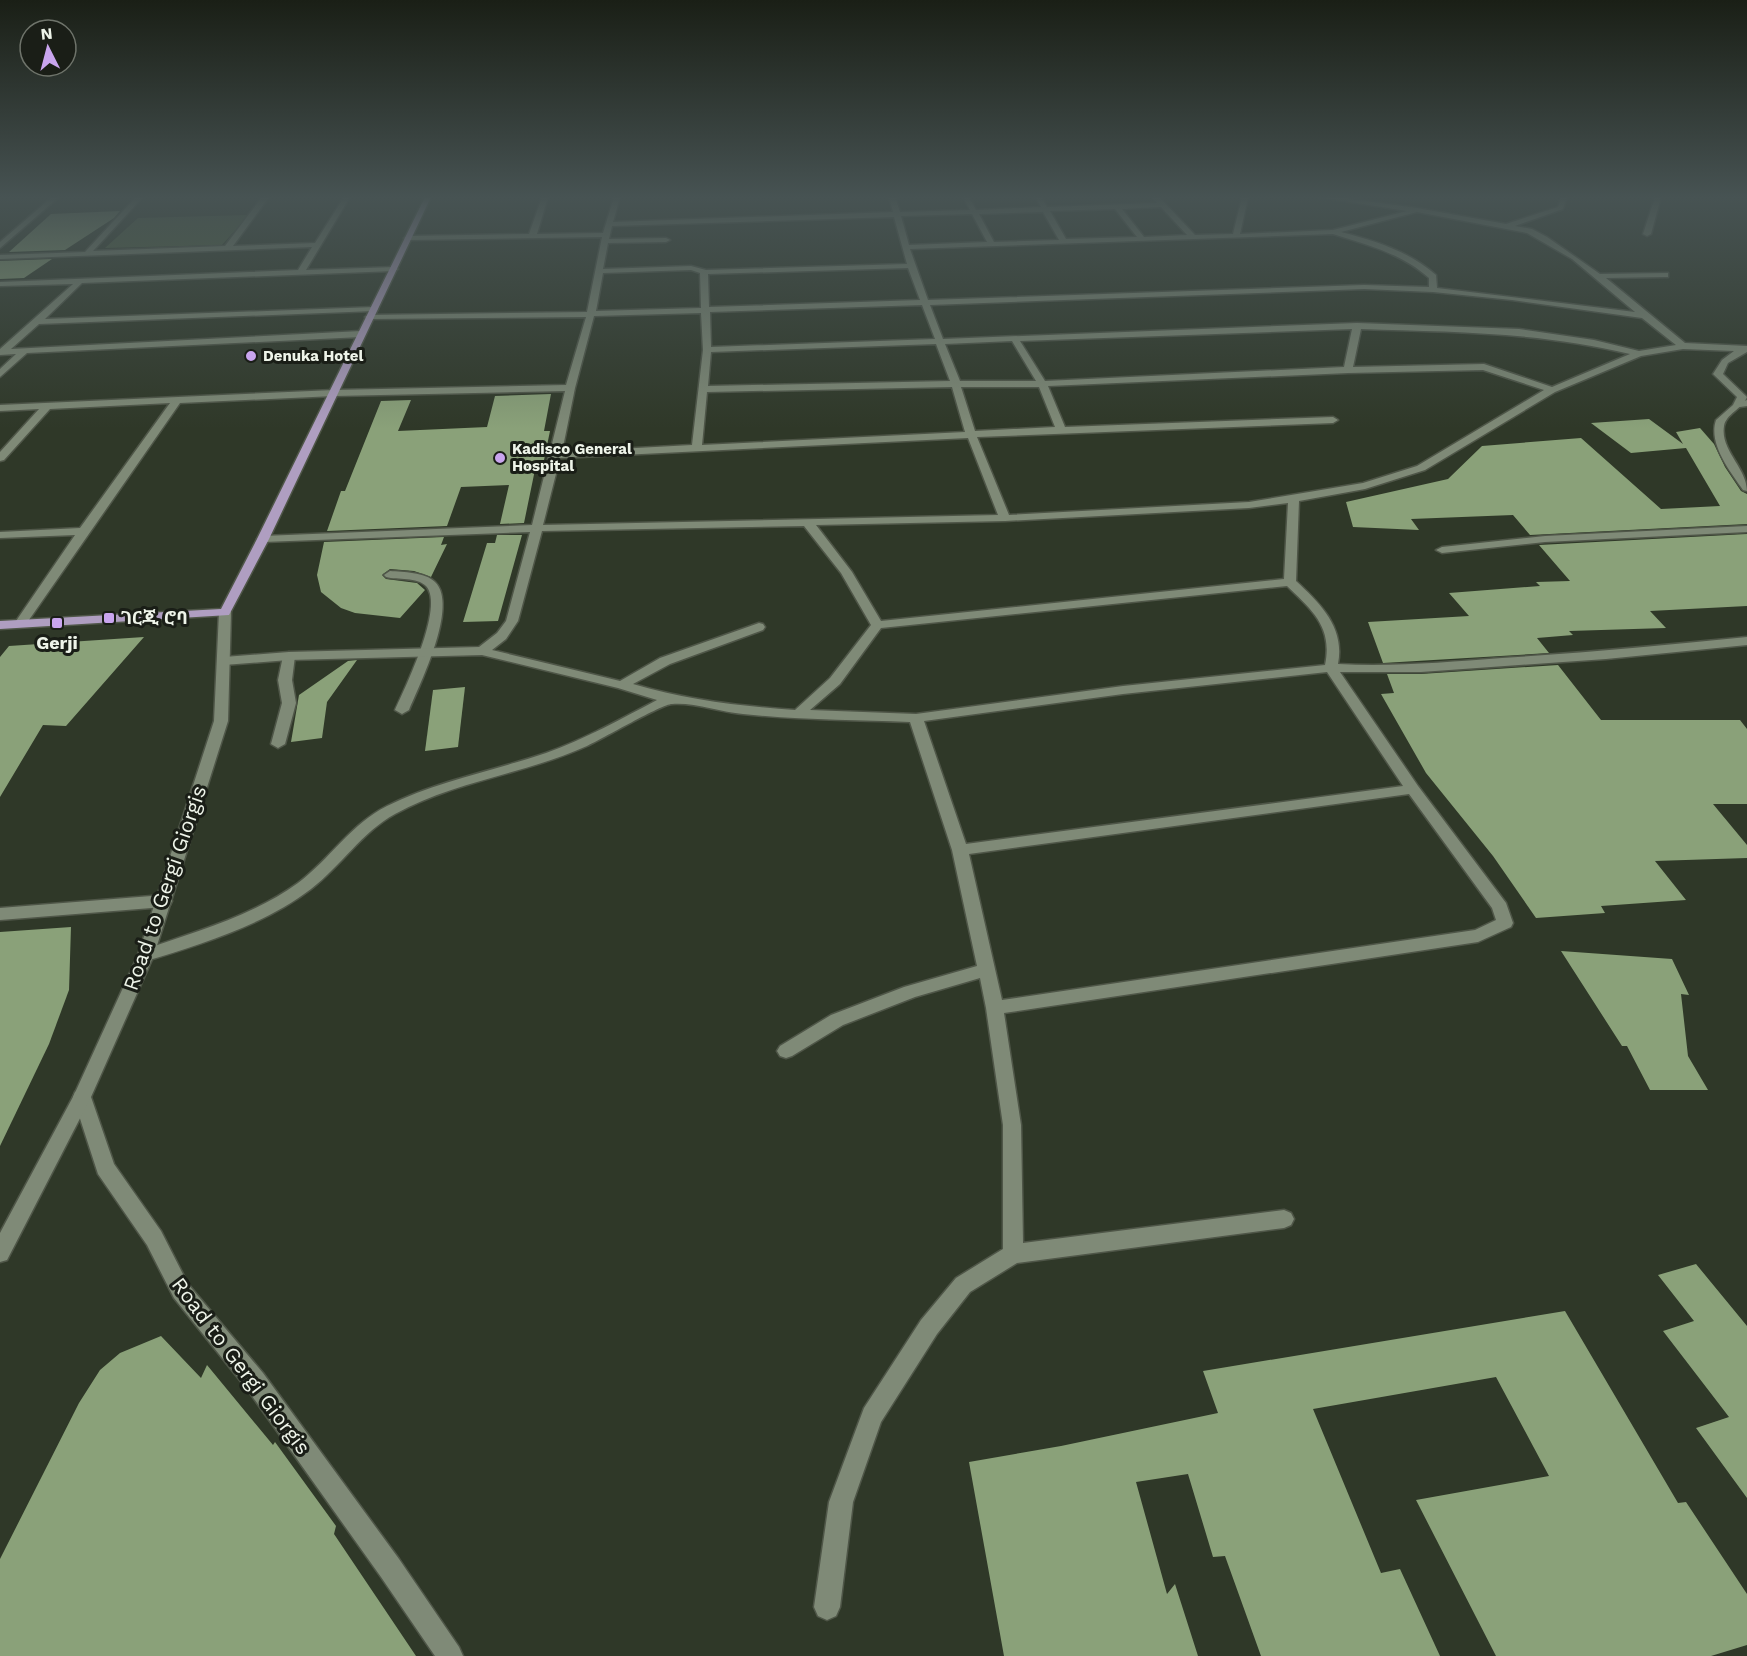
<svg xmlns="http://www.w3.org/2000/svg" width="1747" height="1656" font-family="'Work Sans','Noto Sans Ethiopic',sans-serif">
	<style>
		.green { fill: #506442 }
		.building { fill: #8aa179 }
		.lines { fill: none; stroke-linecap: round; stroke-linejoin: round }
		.lane-casing { stroke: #4f5648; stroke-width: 3 }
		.street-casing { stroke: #4f5648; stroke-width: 3 }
		.secondary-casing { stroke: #4f5648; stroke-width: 3 }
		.primary-casing { stroke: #4f5648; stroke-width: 3 }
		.lane { fill: #7f8a77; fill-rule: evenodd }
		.street { fill: #7f8a77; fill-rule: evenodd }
		.secondary { fill: #7f8a77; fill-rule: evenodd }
		.primary { fill: #af9ec1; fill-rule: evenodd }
		.poi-dot { fill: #c9a5ee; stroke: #1a1e17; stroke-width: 2 }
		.labels { text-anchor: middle; stroke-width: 6; stroke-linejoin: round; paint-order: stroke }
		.far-poi-label { font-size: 15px; font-weight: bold; fill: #eef4e9; stroke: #1a1e17; text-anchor: start }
		.poi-label { font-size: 18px; font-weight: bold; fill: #eef4e9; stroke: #1a1e17; text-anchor: start }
		.near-street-label { font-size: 21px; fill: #eef4e9; stroke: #1a1e17 }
	</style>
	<rect width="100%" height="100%" fill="#2f3828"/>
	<!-- green -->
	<polygon class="green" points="249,215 222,245 105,248 138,218"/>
	<!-- building -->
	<g class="building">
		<polygon points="120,211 114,218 65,250 9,252 51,214"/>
		<polygon points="52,259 24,278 0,279 0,261"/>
		<polygon points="551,394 544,431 550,431 544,460 537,460 524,523 500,524 509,485 461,487 447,526 327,531 341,491 345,491 381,401 411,400 398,431 487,427 495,396"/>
		<polygon points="1649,419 1683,444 1676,432 1700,428 1714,444 1725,467 1741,491 1747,494 1747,524 1530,535 1513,515 1411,519 1419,530 1353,527 1346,502 1448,479 1482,446 1581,438 1661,509 1720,506 1686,448 1631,453 1591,423"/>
		<polygon points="1747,534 1747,606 1650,611 1666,628 1569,631 1573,635 1537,638 1549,653 1383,663 1368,622 1469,616 1449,593 1540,586 1536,582 1570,581 1539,545"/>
		<polygon points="497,535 522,535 498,621 463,622 487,543 495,543"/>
		<polygon points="444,537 441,545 447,544 431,577 414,571 390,569 382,575 386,579 417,583 425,590 400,618 355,613 341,608 321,592 317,575 324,542"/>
		<polygon points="144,637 66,726 43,725 0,797 0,657 9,646"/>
		<polygon points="357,660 327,702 322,738 291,742 299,695 348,661"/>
		<polygon points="1558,665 1601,720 1740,720 1747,729 1747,804 1713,804 1747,845 1747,858 1655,861 1686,900 1601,906 1605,913 1536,918 1493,856 1426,773 1381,694 1394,693 1387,674 1421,674"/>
		<polygon points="465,687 458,747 425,751 433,690"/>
		<polygon points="71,927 69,990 49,1044 0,1146 0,932"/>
		<polygon points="1561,951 1672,959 1689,995 1681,994 1688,1056 1708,1090 1650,1090 1627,1046 1622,1046"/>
		<polygon points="1696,1264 1747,1326 1747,1498 1696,1428 1729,1417 1663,1331 1694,1321 1658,1275"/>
		<polygon points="1565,1311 1678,1503 1686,1502 1747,1594 1747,1645 1711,1656 1496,1656 1416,1500 1549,1476 1496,1377 1313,1409 1381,1573 1400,1569 1440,1656 1261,1656 1225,1556 1213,1557 1188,1474 1136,1482 1167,1594 1175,1584 1198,1656 1004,1656 969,1462 1061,1446 1218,1413 1203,1371"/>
		<polygon points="161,1336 201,1378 207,1365 273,1445 275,1442 336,1526 334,1534 416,1656 0,1656 0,1559 79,1403 100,1370 120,1353"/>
	</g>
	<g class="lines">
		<!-- lane casing -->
		<g class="lane-casing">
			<g id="lane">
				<polygon points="1747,400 1747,406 1740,407 1735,404"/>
				<path d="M390,571C403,572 425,572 435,582C459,605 420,684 409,710L402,714L395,710C405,688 445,606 426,586C417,577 398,580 386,577L384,575Z"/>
				<polygon points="289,652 295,656 292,680 296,703 285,744 278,748 271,744 282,703 278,680 283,656"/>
			</g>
		</g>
		<!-- street casing -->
		<g class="street-casing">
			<g id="street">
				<polygon points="52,197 59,197 0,248 0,242"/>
				<polygon points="136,197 143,197 93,251 225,246 262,197 269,197 233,246 315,243 344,197 350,197 306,270 394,267 398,269 394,271 82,283 45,319 374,307 378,309 374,311 39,324 11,349 361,331 365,334 361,337 27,353 0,377 0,369 16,354 0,355 0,349 73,284 0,286 0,282 298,270 312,247 0,259 0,255 85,252"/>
				<path d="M542,197H548L537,234L603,233L614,197H620L613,222L893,212L889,197H895L900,212L970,210L963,197H969L976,210L1041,207L1035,197H1041L1047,207L1157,203L1152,197H1159L1195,235L1233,234L1242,197H1248L1240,234L1333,230L1407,211L1319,197H1337L1417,208L1506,224L1558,207L1561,197H1567L1563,209L1515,226L1532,229L1547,237L1600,274L1668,273V277H1665L1606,278L1685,343L1747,346V352L1728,363L1723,374L1747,397C1742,409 1726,414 1724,426C1720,450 1747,468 1747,491L1743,490C1730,471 1708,444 1716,420L1733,405L1737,397L1713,374L1722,360L1734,351L1683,349L1641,356L1555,392L1425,470L1365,489L1299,501L1296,581C1321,604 1345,628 1338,664C1393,667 1447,662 1502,658C1584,653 1665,645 1747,637V645L1606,659L1421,672H1340L1418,786L1506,903L1513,923L1511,927L1478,942L1004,1013L1021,1125L1023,1243L1284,1210L1291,1213L1294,1219L1291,1225L1284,1228L1017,1263L970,1292L937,1334L881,1422L853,1502L840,1607L836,1616L827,1620L818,1616L814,1607L829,1502L864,1408L921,1320L956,1278L1003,1249V1125L986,1008L980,978L915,997L843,1025L792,1056L786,1058L780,1056L777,1051L780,1046L831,1015L904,987L977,966L952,850L910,722C855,720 799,720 743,714C721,712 693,702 672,704C662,704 602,739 587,746C525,774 455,781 395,814C362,832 341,866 311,889C264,925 202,944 146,961L140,959L138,955L140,951C194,932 251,917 298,883C330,859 351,824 387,806C437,781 493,771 546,753C585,739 621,719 657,700L618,688L482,655L289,660L224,665L218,661L224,657L289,652L479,647L497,633L506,621L530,532L263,542L257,539L263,536L532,525L565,391L334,396L180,403L24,627H16L14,624L75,535L0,538V532L80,528L170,403L50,409L4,460L0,461V452L39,409L0,411V405L334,390L566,385L586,317L369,319L365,317L369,315L587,312L602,237L408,240L404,238L408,236L529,234ZM1161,207L1187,235L1144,237L1122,209ZM1115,209L1137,237L1066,239L1050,211ZM1043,212L1059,240L994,242L979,214ZM1417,212L1527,233L1572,259L1635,312L1437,288L1436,275C1409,251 1375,241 1341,232ZM972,214L987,242L909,245L901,216ZM894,217L907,264L706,270L691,266L603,269L608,243L666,242L670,240L666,238L609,239L612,226ZM1333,234C1367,245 1401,253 1429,278V287L1364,285L928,300L910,249ZM908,268L920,300L709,307L708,274ZM691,270L700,273L701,308L596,311L603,273ZM1364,289L1433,292L1512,300L1642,318L1676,345L1639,351L1594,340L1519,329L1357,323L943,339L930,305ZM922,305L935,339L711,347L710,312ZM701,313L703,350L692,445L562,452L575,388L594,316ZM1352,329L1344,367L1045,381L1020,341ZM1361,329C1453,332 1540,332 1630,354L1552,387L1484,364L1353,367ZM1012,341L1036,381H960L945,344ZM936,344L950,381L708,386L711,352ZM1483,370L1544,390L1417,466L1363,483L1249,502L1009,515L977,437L1333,423L1338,420L1333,417L1065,427L1048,386L1348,373ZM952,387L965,432L702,445L707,392ZM961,387H1039L1055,427L975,431ZM968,438L998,515L543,525L560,458ZM1288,503L1284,579L881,621L852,572L816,525L1005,521L1249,508ZM804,526L841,573L871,625L830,678L795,710C740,706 686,700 633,684L670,664L763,630L765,627L763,624L759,623L660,658L620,681L492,650L506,639L518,621L542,531ZM1287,586C1312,610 1333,627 1325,665L1123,686L916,714L810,710L840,684L881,628ZM1327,672L1403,786L966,844L924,721L1123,694ZM1409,794L1492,908L1496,920L1475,930L1002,1000L969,854Z"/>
				<polygon points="1655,197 1661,197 1651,234 1647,236 1643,234"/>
				<polygon points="1747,526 1747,532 1545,542 1442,553 1436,550 1442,547 1545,536"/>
				<polygon points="164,895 170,897 172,901 170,905 164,907 0,920 0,908"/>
				<polygon points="82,1089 89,1092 91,1097 114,1164 161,1231 188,1284 263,1373 399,1559 459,1647 463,1656 435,1656 381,1577 247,1389 174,1298 147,1245 98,1174 73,1097 75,1092"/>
			</g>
		</g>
		<!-- secondary casing -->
		<g class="secondary-casing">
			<polygon id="secondary" points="225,608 231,612 228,721 154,955 91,1097 7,1260 0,1262 0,1233 74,1095 138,955 214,721 219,612"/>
		</g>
		<!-- primary casing -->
		<g class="primary-casing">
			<polygon id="primary" points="425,197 431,197 269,539 229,615 0,629 0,621 221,609 257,539"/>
		</g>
		<!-- lane -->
		<use href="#lane" class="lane"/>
		<!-- street -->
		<use href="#street" class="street"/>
		<!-- secondary -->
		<use href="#secondary" class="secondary"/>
		<!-- primary -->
		<use href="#primary" class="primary"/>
	</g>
	<!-- sky -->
	<linearGradient id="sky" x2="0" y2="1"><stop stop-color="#1a1f16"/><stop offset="0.46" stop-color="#475353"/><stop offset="1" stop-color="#475353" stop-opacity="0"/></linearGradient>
	<rect width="1747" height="429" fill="url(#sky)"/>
	<!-- markers -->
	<g class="poi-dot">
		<circle cx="251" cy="356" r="6"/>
		<circle cx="500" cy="458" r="6"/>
		<rect x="103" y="612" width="12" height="12" rx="3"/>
		<rect x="51" y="617" width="12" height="12" rx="3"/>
	</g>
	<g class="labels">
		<!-- far-poi labels -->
		<g class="far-poi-label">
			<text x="263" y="361">Denuka Hotel</text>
			<text x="512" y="454">Kadisco General<tspan x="512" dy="17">Hospital</tspan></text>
		</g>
		<!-- poi labels -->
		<g class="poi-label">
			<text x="121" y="624">ገርጂ ሮባ</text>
			<text x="57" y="649" text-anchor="middle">Gerji</text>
		</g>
		<!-- near-street labels -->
		<g class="near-street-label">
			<text transform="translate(165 888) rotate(-71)" y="7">Road to Gergi Giorgis</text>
			<text transform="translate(241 1366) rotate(53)" y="7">Road to Gergi Giorgis</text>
		</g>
	</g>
	<!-- north arrow -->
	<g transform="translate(48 48) rotate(354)"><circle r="28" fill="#1a1e17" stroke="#6f746b" stroke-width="1.5"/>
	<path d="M0-4.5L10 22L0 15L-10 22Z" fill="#c9a5ee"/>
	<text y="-9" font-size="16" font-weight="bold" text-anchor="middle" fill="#eef4e9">N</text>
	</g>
</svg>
